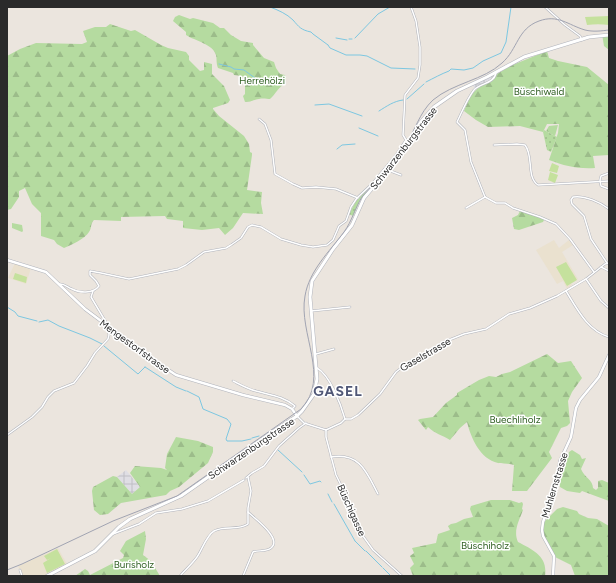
<svg xmlns="http://www.w3.org/2000/svg" width="616" height="583" font-family="Figtree,sans-serif">
	<style>
		.industrial { fill: url(#industrial-grid) }
		.education { fill: #eae1cf }
		.forest { fill: url(#forest-firs) }
		.park { fill: url(#park-crowns) }
		.garden { fill: url(#garden-dots) }
		.pitch { fill: #c5e19d }
		.lines { fill: none; stroke-linecap: round; stroke-linejoin: round }
		.stream { stroke: #7dc7e1; stroke-width: 1 }
		.minor-casing { stroke: #b1b4bc; stroke-width: 2.5 }
		.tertiary-casing { stroke: #b1b4bc; stroke-width: 3.5 }
		.secondary-casing { stroke: #b1b4bc; stroke-width: 4 }
		.minor { stroke: #fff; stroke-width: 1.5 }
		.tertiary { stroke: #fff; stroke-width: 2.5 }
		.secondary { stroke: #fff; stroke-width: 3 }
		.rail { stroke: #a1a4b2; stroke-width: 1 }
		.labels { text-anchor: middle; stroke-width: 3; stroke-linejoin: round; paint-order: stroke }
		.park-label { font-size: 10px; fill: #2f5f22; stroke: #fff }
		.street-label { font-size: 10px; fill: #2a2a2a; stroke: #fff }
		.district-label { font-size: 14px; font-weight: bold; letter-spacing: 1px; fill: #505776; stroke: #fff }
	</style>
	<defs>
		<pattern id="industrial-grid" width="8" height="8" patternUnits="userSpaceOnUse"><rect width="8" height="8" fill="#dfdee4"/><path d="M0 4h8M4 0v8" fill="none" stroke="#c0bfc4"/></pattern>
		<pattern id="forest-firs" width="22" height="20" patternUnits="userSpaceOnUse"><rect width="22" height="20" fill="#b5dba0"/><path d="M5 1l3.5 6h-7zM16 11l3.5 6h-7z" fill="#9cbc8a"/></pattern>
		<pattern id="park-crowns" width="20" height="18" patternUnits="userSpaceOnUse"><rect width="20" height="18" fill="#b5dba0"/><path d="M2 6a3 3 0 1 1 6 0M12 15a3 3 0 1 1 6 0" fill="none" stroke="#9cbc8a"/></pattern>
		<pattern id="garden-dots" width="8" height="8" patternUnits="userSpaceOnUse"><rect width="8" height="8" fill="#b5dba0"/><path d="M2 2h.1M6 6h.1" fill="none" stroke="#9cbc8a" stroke-width="1.8" stroke-linecap="round"/></pattern>
	</defs>
	<rect width="100%" height="100%" fill="#ebe5de"/>
	<!-- industrial -->
	<g class="industrial">
		<polygon points="495,74 488,82 477,87 475,90 473,85"/>
		<polygon points="126,470 140,487 132,494 117,477"/>
	</g>
	<!-- education -->
	<g class="education">
		<polygon points="554,240 559,248 569,240 573,245 562,252 578,279 571,283 572,285 567,289 563,281 557,284 536,250"/>
		<polygon points="15,263 31,268 26,284 8,278"/>
		<polygon points="58,548 68,566 47,576 22,576 18,566"/>
	</g>
	<!-- forest -->
	<g class="forest">
		<path d="M179,15L190,19L193,18L213,23L220,28H224L231,35L241,41L253,43V45L264,58L274,62L276,68L280,74L285,75L286,79L285,84C278,87 276,94 270,99C267,99 263,98 259,99C252,100 253,102 245,102L243,96L245,94V79L242,76L234,75L233,73L218,68C216,63 217,59 216,55C213,44 195,41 186,35V32L173,21L175,17Z"/>
		<path d="M110,24L131,31L135,30L161,45L168,48L186,52L189,56V60L200,71L204,70V62L212,64V74L224,86L230,100L228,103L213,108V109L219,116L244,136L249,144L250,152L252,153V155L247,190L262,192L261,203L263,214L243,213L233,228L225,235L219,228L202,230L183,228V221L167,219L165,216L121,217V221L94,220C90,224 92,228 89,232C85,239 71,245 64,248L57,244L54,240L41,236V213L32,204L25,188L19,191V197L11,209L7,210V56L20,49L36,43L82,44L87,42L83,31L95,27H106Z"/>
		<polygon points="602,34 609,34 609,50 604,46"/>
		<path d="M547,51L549,58L558,61L587,67L609,85V155L593,156L595,168C577,169 565,166 549,160L558,133L559,124H547L543,132L520,126L488,127L476,120L464,111C467,104 470,96 475,91C481,84 493,84 497,74L510,66Z"/>
		<polygon points="520,211 545,218 543,222 519,230 514,229 512,218 518,215"/>
		<polygon points="12,223 22,225 23,231 22,232 12,228"/>
		<path d="M547,354L558,363L571,361L582,378L572,392L568,401L570,423L567,426L561,428L549,452L552,458L527,491H512L514,465C509,463 503,464 498,463C480,459 471,438 467,422L460,428L450,440C442,435 435,434 428,427L426,430L418,420L420,419L433,417L446,403L457,395V393L479,380L489,376L496,377L502,374L510,372Z"/>
		<polygon points="176,437 198,441 213,447 213,452 208,463 179,487 170,491 166,495 121,503 108,514 100,515 94,510 92,491 93,487 113,476 117,477 132,494 140,487 130,473 135,466 161,468 167,470 165,468 167,454"/>
		<path d="M572,450L580,455L582,459L586,458L581,469C584,477 593,480 593,488L596,490L598,488V481L602,480L609,483V501L582,491L580,493L567,491L560,487L558,479L559,471L563,470L569,452Z"/>
		<path d="M491,500H510L519,503L522,502L523,504L522,509L523,510C519,521 513,531 518,542C533,550 548,556 545,576H413L410,568L414,564L410,556L414,553L412,548L436,543L438,534L450,530L448,526L451,524L456,523L464,519L473,517L470,509L471,506Z"/>
		<polygon points="563,507 577,511 579,514 588,518 597,519 609,526 609,576 575,576 571,565 555,557 545,540 542,531 544,522 557,509"/>
		<polygon points="145,531 146,539 143,555 151,561 160,576 75,576 85,569 88,571 90,575 123,558 124,555 120,551 126,541"/>
	</g>
	<!-- park -->
	<polygon class="park" points="558,125 555,136 546,131 549,126"/>
	<!-- garden -->
	<g class="garden">
		<polygon points="544,130 557,137 551,152 547,150 543,132"/>
		<polygon points="369,188 360,200 353,216 349,214 356,201"/>
	</g>
	<!-- pitch -->
	<g class="pitch">
		<path d="M609,16V25C602,24 594,24 587,25L585,17Z"/>
		<polygon points="552,163 559,166 557,173 549,171"/>
		<polygon points="550,172 558,175 555,183 548,180"/>
		<polygon points="566,262 577,280 567,286 556,267"/>
		<polygon points="15,273 27,277 26,283 13,279"/>
		<polygon points="57,549 65,564 47,573 43,563 51,558 47,560 44,556"/>
	</g>
	<g class="lines">
		<!-- stream -->
		<g class="stream">
			<path d="M270,7C278,10 287,14 293,20C299,27 301,30 311,32L313,34L328,45"/>
			<polyline points="336,38 347,40"/>
			<polyline points="355,38 378,14 390,7"/>
			<polyline points="349,39 352,39"/>
			<polyline points="328,45 330,48 346,55 360,55 367,56 391,68 415,69"/>
			<polyline points="219,64 231,67 234,69 244,70 259,81 275,84 285,83"/>
			<path d="M426,82C434,78 441,74 449,71L451,69L464,70L473,68L483,61L501,53L506,42L511,7"/>
			<polyline points="407,99 424,84"/>
			<polyline points="315,105 329,104 362,116"/>
			<path d="M379,111C387,106 394,101 403,100"/>
			<polyline points="359,128 378,136"/>
			<polyline points="337,149 342,145 355,144"/>
			<polyline points="7,307 15,312 18,316 37,321"/>
			<polyline points="39,322 48,320 59,326 90,338 102,344"/>
			<polyline points="104,346 138,374 145,367"/>
			<polyline points="145,367 176,387 186,391"/>
			<polyline points="187,391 199,397 203,409 227,419 231,424 226,439 227,441 242,441 251,439"/>
			<polyline points="252,438 259,436"/>
			<polyline points="278,450 302,472"/>
			<polyline points="304,475 310,484 320,481 321,482"/>
			<polyline points="328,494 332,502"/>
			<polyline points="334,504 355,541"/>
			<polyline points="355,541 365,551"/>
			<polyline points="366,551 382,567"/>
			<polyline points="383,568 391,576"/>
		</g>
		<!-- minor casing -->
		<g class="minor-casing">
			<g id="minor">
				<polyline points="545,7 565,25 580,36 582,40"/>
				<polyline points="259,119 265,124 271,140 275,174 293,184 302,188 316,187 336,189 358,198"/>
				<path d="M494,145L517,144L525,145C534,156 526,177 538,185L609,181"/>
				<polyline points="388,170 401,175"/>
				<polyline points="609,173 601,176 600,180 601,186 609,189"/>
				<path d="M485,197L471,162L465,130L457,122C462,112 467,99 474,90C480,83 494,84 496,73"/>
				<polyline points="485,197 496,203 505,203 513,208 540,217 556,224 570,239 594,272"/>
				<polyline points="466,208 485,197"/>
				<path d="M607,263L591,239L584,216L572,204L571,200L573,197C584,195 600,202 609,209"/>
				<polyline points="601,267 609,271"/>
				<polyline points="586,279 601,301 609,308"/>
				<path d="M60,284C65,284 67,287 72,289C79,293 93,294 99,286L96,281L90,275V271L101,273L129,279L178,269L186,265L204,252L226,248L231,245L241,238L248,227L252,225L261,227L281,239L301,245L313,247L327,245L333,240L339,226L346,221L351,207L357,198L372,184L396,155L406,140L403,135L405,95L418,78L420,65V47L416,21L411,7"/>
				<polyline points="93,291 91,297 107,324"/>
				<path d="M566,291C577,309 588,331 609,337"/>
				<polyline points="311,311 350,307"/>
				<polyline points="316,354 334,349"/>
				<path d="M317,368C330,375 341,405 345,419"/>
				<path d="M233,381C241,385 248,389 256,391C270,395 283,396 295,406L293,408"/>
				<polyline points="297,416 304,423 326,430 341,423 345,419 351,419 358,415 380,394 396,372 409,362 430,352 444,342 464,334 486,329 509,314 530,308 557,296 586,279 605,264 609,263"/>
				<polyline points="326,430 326,437 336,475 352,508 363,536 373,550 402,576"/>
				<polyline points="7,435 32,417 42,407 48,397 54,391 74,383 87,366 95,353 108,339 109,335 108,328"/>
				<path d="M331,457C360,452 367,473 378,494"/>
				<polyline points="246,478 252,473 264,466 279,446 299,428 306,423"/>
				<polyline points="113,534 139,524 156,513 182,509 208,501 244,480"/>
				<polyline points="20,570 22,576"/>
				<path d="M180,576C185,570 192,564 197,557C202,550 206,536 214,531C224,525 238,531 248,524V508L251,491L248,477"/>
				<path d="M243,576L253,552C258,550 266,552 271,548C283,539 254,518 248,512"/>
			</g>
		</g>
		<!-- tertiary casing -->
		<g class="tertiary-casing">
			<g id="tertiary">
				<polyline points="7,260 46,272 85,309 152,359 176,375 243,395 285,405 292,409 297,416"/>
				<polyline points="553,576 554,556 543,536 542,530 543,522 556,486 560,461 571,437 576,408 580,400 599,377 609,355"/>
			</g>
		</g>
		<!-- secondary casing -->
		<g class="secondary-casing">
			<polyline id="secondary" points="47,576 95,551 119,527 130,519 181,496 274,431 297,416 302,411 314,394 317,379 310,297 312,281 333,249 352,225 364,198 403,151 420,123 434,107 457,91 487,77 524,57 589,37 609,35"/>
		</g>
		<!-- minor -->
		<use href="#minor" class="minor"/>
		<!-- tertiary -->
		<use href="#tertiary" class="tertiary"/>
		<!-- secondary -->
		<use href="#secondary" class="secondary"/>
		<!-- rail -->
		<path class="rail" d="M7,570L22,564L113,521L177,496L301,409C331,378 298,333 305,296C309,271 329,252 344,232C352,221 355,208 362,197C366,192 372,187 376,181C386,170 396,158 405,146C415,131 419,113 433,100C453,83 484,80 502,63C518,49 517,29 539,21C558,14 568,25 585,30C593,32 601,31 609,30"/>
	</g>
	<g class="labels">
		<!-- park labels -->
		<g class="park-label">
			<text x="262" y="84">Herrehölzi</text>
			<text x="539" y="95">Büschiwald</text>
			<text x="515" y="423">Buechliholz</text>
			<text x="485" y="549">Büschiholz</text>
			<text x="134" y="568">Burisholz</text>
		</g>
		<!-- street labels -->
		<g class="street-label">
			<text transform="translate(403 148) rotate(-52)" y="4">Schwarzenburgstrasse</text>
			<text transform="translate(135 346) rotate(36)" y="4">Mengestorfstrasse</text>
			<text transform="translate(425 354) rotate(-30)" y="4">Gaselstrasse</text>
			<text transform="translate(251 448) rotate(-34)" y="4">Schwarzenburgstrasse</text>
			<text transform="translate(554 485) rotate(-73)" y="4">Muhlernstrasse</text>
			<text transform="translate(352 510) rotate(66)" y="4">Büschigasse</text>
		</g>
		<!-- district labels -->
		<g class="district-label">
			<text x="338" y="396">GASEL</text>
		</g>
	</g>
	<!-- border -->
	<rect width="616" height="583" fill="none" stroke="#2a2a2a" stroke-width="16"/>
</svg>
